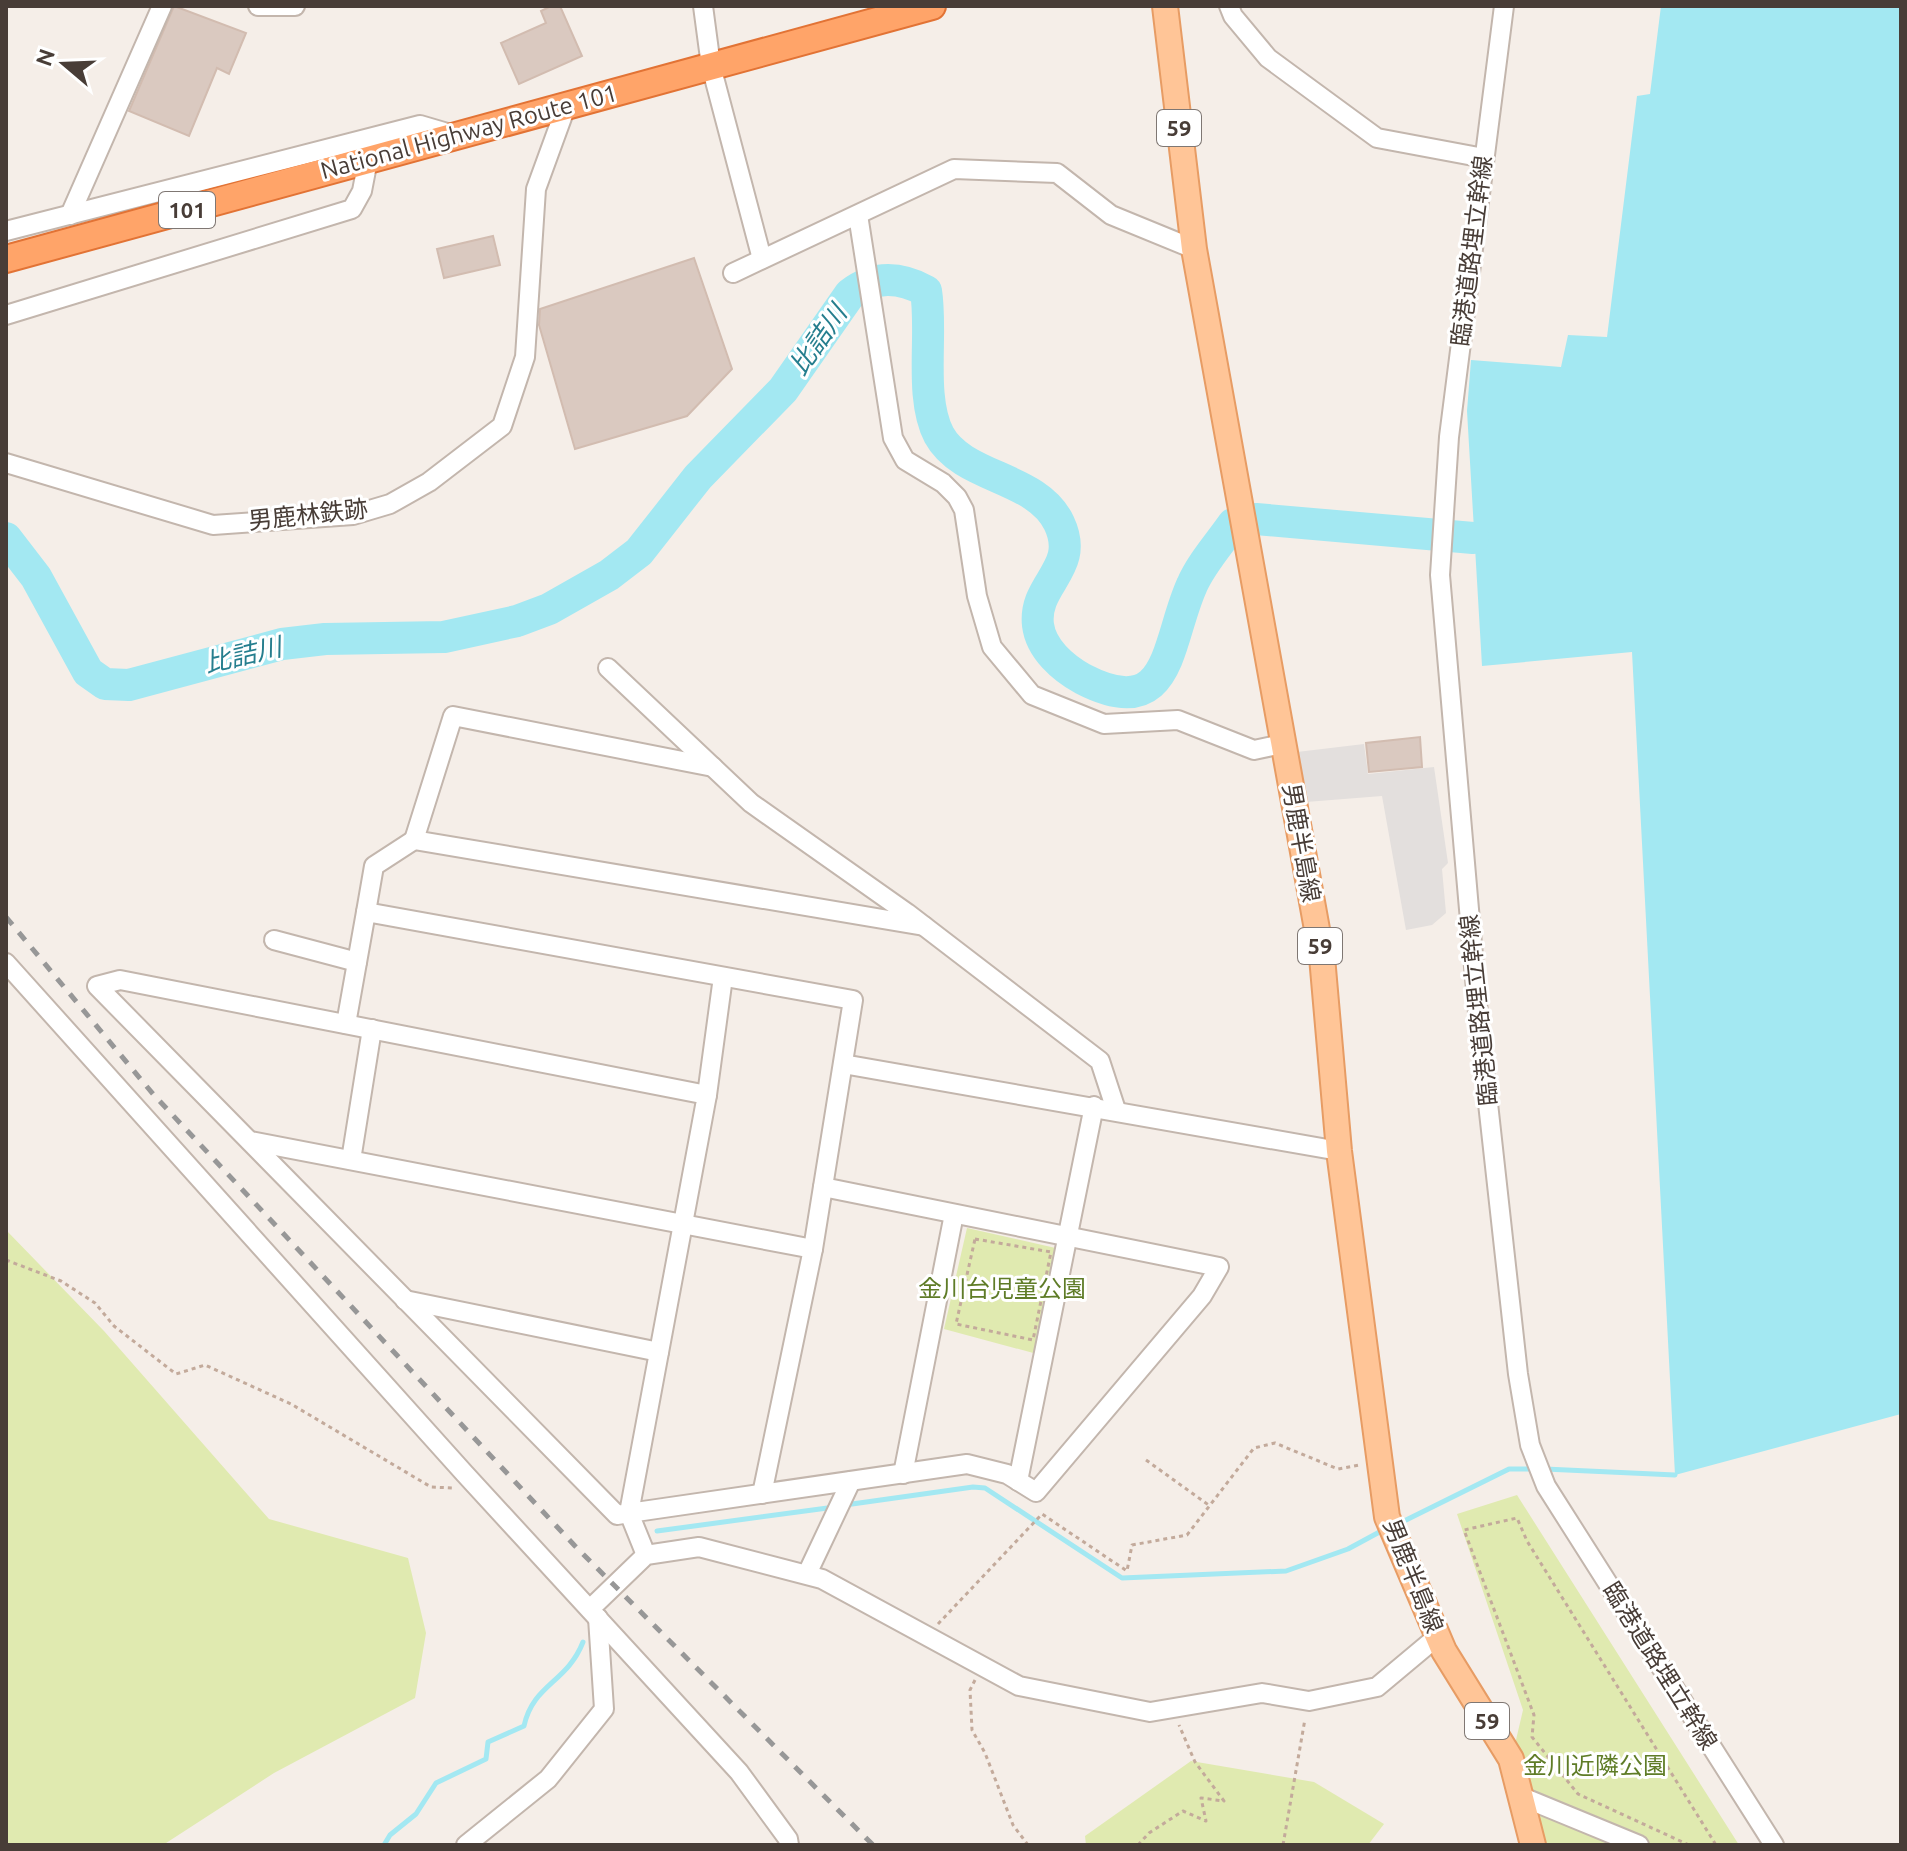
<svg xmlns="http://www.w3.org/2000/svg" width="1907" height="1851" font-family="Ubuntu,'Noto Sans JP',sans-serif">
	<style>
		.green { fill: #e0eab0 }
		.parking { fill: #e3dfdd }
		.water { fill: #a3e8f2 }
		.lines { fill: none; stroke-linecap: round; stroke-linejoin: round }
		.stream { stroke: #a3e8f2; stroke-width: 5 }
		.river { stroke: #a3e8f2; stroke-width: 32 }
		.building { fill: #dac9c0; stroke: #d2bcb0; stroke-width: 2 }
		.minor-casing { stroke: #c3b6ad; stroke-width: 22 }
		.major-casing { stroke: #e79c64; stroke-width: 28 }
		.highway-casing { stroke: #e27335; stroke-width: 30 }
		.path { stroke: #c3aa9b; stroke-width: 3; stroke-dasharray: 4 4; stroke-linecap: butt }
		.minor { stroke: #fff; stroke-width: 18 }
		.major { stroke: #ffc597; stroke-width: 24 }
		.highway { stroke: #ffa469; stroke-width: 26 }
		.rail { stroke: #979797; stroke-width: 5; stroke-dasharray: 10 10; stroke-linecap: butt }
		.labels { text-anchor: middle; stroke-width: 6; stroke-linejoin: round; paint-order: stroke }
		.shield { fill: #fff; stroke: #7f7773; stroke-width: 2 }
		.shield-label { font-size: 22px; font-weight: bold; fill: #483d37 }
		.street-label { font-size: 24px; fill: #483d37; stroke: #fff }
		.park-label { font-size: 24px; fill: #5f7c27; stroke: #fff }
		.water-label { font-size: 26px; font-style: italic; fill: #257e8e; stroke: #fff }
	</style>
	<rect width="100%" height="100%" fill="#f5eee8"/>
	<!-- green -->
	<g class="green">
		<polygon points="967,1228 1060,1249 1037,1354 944,1329"/>
		<polygon points="6,1230 104,1331 269,1519 408,1558 426,1633 415,1698 274,1773 163,1845 6,1845"/>
		<polygon points="1517,1495 1739,1845 1535,1845 1512,1757 1523,1710 1457,1514"/>
		<polygon points="1191,1761 1314,1782 1384,1824 1368,1845 1086,1845 1085,1836"/>
	</g>
	<!-- parking -->
	<polygon class="parking" points="1364,744 1368,774 1434,767 1448,863 1442,869 1446,913 1432,925 1406,930 1382,796 1306,802 1297,752"/>
	<!-- water -->
	<polygon class="water" points="1661,6 1901,6 1901,1414 1675,1475 1632,652 1482,666 1467,411 1471,360 1561,367 1568,335 1607,337 1637,96 1650,94"/>
	<g class="lines">
		<!-- stream -->
		<g class="stream">
			<polyline points="1545,1469 1675,1475"/>
			<polyline points="845,1505 973,1487 985,1488 1122,1578 1286,1571 1348,1549 1385,1529"/>
			<polyline points="1398,1524 1509,1469 1535,1469"/>
			<polyline points="657,1531 835,1507"/>
			<path d="M384,1845L390,1835L416,1814L436,1783L486,1759L488,1742L524,1726C533,1684 567,1683 583,1642"/>
		</g>
		<!-- river -->
		<path class="river" d="M6,538L36,577L88,672L105,684L129,685L282,644L325,639L444,637L517,621L549,609L609,575L639,552L698,477L783,390L850,294C875,275 900,277 926,291C933,333 919,397 939,435C963,479 1037,476 1059,523C1081,569 1033,583 1038,625C1041,649 1063,668 1083,679C1172,725 1166,642 1192,585C1201,564 1219,544 1233,524L1256,519L1473,538"/>
	</g>
	<!-- building -->
	<g class="building">
		<polygon points="174,6 246,33 229,74 217,68 189,136 129,111"/>
		<polygon points="551,6 560,6 582,56 519,84 501,43 546,23 541,11"/>
		<polygon points="493,236 500,265 444,278 437,249"/>
		<polygon points="694,258 732,369 687,416 575,449 539,325 540,309"/>
		<polygon points="1420,737 1422,767 1369,772 1366,743"/>
	</g>
	<g class="lines">
		<!-- minor casing -->
		<g class="minor-casing">
			<g id="minor">
				<polyline points="258,6 295,6"/>
				<polyline points="703,6 711,66 762,259"/>
				<polyline points="1229,6 1233,16 1268,58 1377,138 1484,158"/>
				<polyline points="1504,6 1449,437 1440,575 1478,1013 1518,1374 1530,1445 1546,1486 1774,1845"/>
				<polyline points="70,215 162,6"/>
				<polyline points="858,215 893,438 905,460 943,483 957,497 964,510 977,596 992,647 1032,695 1104,724 1178,720 1254,750 1282,744"/>
				<polyline points="6,231 420,125 454,135"/>
				<polyline points="733,273 954,169 1057,173 1111,215 1194,249"/>
				<polyline points="6,315 352,209 362,191 368,160"/>
				<polyline points="6,463 213,525 353,515 390,504 429,482 502,426 525,357 536,189 567,104"/>
				<polyline points="608,668 751,803 907,913 1100,1061 1116,1110"/>
				<polyline points="713,767 453,716 414,840 924,926"/>
				<polyline points="366,912 374,866 414,840"/>
				<polyline points="274,940 357,962"/>
				<polyline points="6,963 465,1474 739,1772 788,1839 789,1845"/>
				<polyline points="843,1064 1339,1151"/>
				<polyline points="707,1095 723,977"/>
				<polyline points="250,1141 813,1249 853,1000 366,912 346,1024"/>
				<polyline points="351,1160 372,1029"/>
				<polyline points="405,1300 659,1352"/>
				<polyline points="903,1474 954,1214"/>
				<polyline points="1018,1481 1094,1106"/>
				<polyline points="762,1494 813,1249"/>
				<polyline points="646,1555 629,1513 707,1095 120,980 97,986 617,1515 629,1513 967,1464 1007,1474 1036,1492 1202,1296 1219,1267 823,1187"/>
				<polyline points="807,1574 851,1481"/>
				<polyline points="590,1609 646,1555 699,1547 822,1579 1019,1686 1150,1712 1262,1693 1309,1701 1377,1687 1438,1636"/>
				<polyline points="1520,1796 1639,1845"/>
				<polyline points="466,1845 548,1779 604,1709 598,1618"/>
			</g>
		</g>
		<!-- major casing -->
		<g class="major-casing">
			<polyline id="major" points="1165,6 1194,249 1322,957 1339,1151 1387,1517 1444,1651 1511,1759 1533,1845"/>
		</g>
		<!-- highway casing -->
		<g class="highway-casing">
			<polyline id="highway" points="6,259 932,6"/>
		</g>
		<!-- path -->
		<g class="path">
			<polygon points="975,1239 1051,1252 1033,1340 956,1324"/>
			<polyline points="6,1260 61,1281 95,1303 114,1326 176,1374 205,1365 291,1404 431,1487 452,1488"/>
			<polyline points="1146,1460 1210,1506"/>
			<polyline points="938,1624 1042,1514 1127,1571 1132,1545 1187,1535 1254,1448 1275,1443 1338,1469 1359,1465"/>
			<polyline points="975,1680 970,1690 972,1730 985,1753 1013,1825 1028,1845"/>
			<polyline points="1138,1845 1149,1833 1183,1811 1206,1821 1201,1798 1224,1801 1195,1762 1179,1725"/>
			<polyline points="1283,1845 1305,1719"/>
			<polyline points="1689,1845 1578,1794 1532,1737 1534,1715 1464,1530 1517,1518 1527,1541 1716,1845"/>
		</g>
		<!-- minor -->
		<use href="#minor" class="minor"/>
		<!-- major -->
		<use href="#major" class="major"/>
		<!-- highway -->
		<use href="#highway" class="highway"/>
		<!-- rail -->
		<polyline class="rail" points="6,917 153,1094 575,1546 873,1845"/>
	</g>
	<g class="labels">
		<!-- shield labels -->
		<g class="shield">
			<rect x="1157" y="110" width="44" height="36" rx="6"/>
			<rect x="159" y="192" width="56" height="36" rx="6"/>
			<rect x="1298" y="928" width="44" height="36" rx="6"/>
			<rect x="1465" y="1703" width="44" height="36" rx="6"/>
		</g>
		<g class="shield-label">
			<text x="1179" y="136">59</text>
			<text x="187" y="218">101</text>
			<text x="1320" y="954">59</text>
			<text x="1487" y="1729">59</text>
		</g>
		<!-- street labels -->
		<g class="street-label">
			<text transform="translate(469 132) rotate(-15)" y="8">National Highway Route 101</text>
			<text transform="translate(1472 251) rotate(-83)" y="8">臨港道路埋立幹線</text>
			<text transform="translate(308 515) rotate(-6)" y="8">男鹿林鉄跡</text>
			<text transform="translate(1301 843) rotate(80)" y="8">男鹿半島線</text>
			<text transform="translate(1479 1010) rotate(-96)" y="8">臨港道路埋立幹線</text>
			<text transform="translate(1413 1576) rotate(68)" y="8">男鹿半島線</text>
			<text transform="translate(1660 1666) rotate(58)" y="8">臨港道路埋立幹線</text>
		</g>
		<!-- park labels -->
		<g class="park-label">
			<text x="1002" y="1297">金川台児童公園</text>
			<text x="1595" y="1774">金川近隣公園</text>
		</g>
		<!-- water labels -->
		<g class="water-label">
			<text transform="translate(818 340) rotate(-55)" y="9">比詰川</text>
			<text transform="translate(243 655) rotate(-13)" y="9">比詰川</text>
		</g>
	</g>
	<!-- border -->
	<rect width="1907" height="1851" fill="none" stroke="#483d37" stroke-width="16"/>
	<!-- north arrow -->
	<g transform="translate(64 64) rotate(289)" stroke="#ffffff" stroke-width="6" paint-order="stroke">
	<path d="M0-6L14 30L0 20L-14 30Z" fill="#483d37"/>
	<text y="-12" font-size="22" font-weight="bold" text-anchor="middle" fill="#483d37">N</text>
	</g>
</svg>
